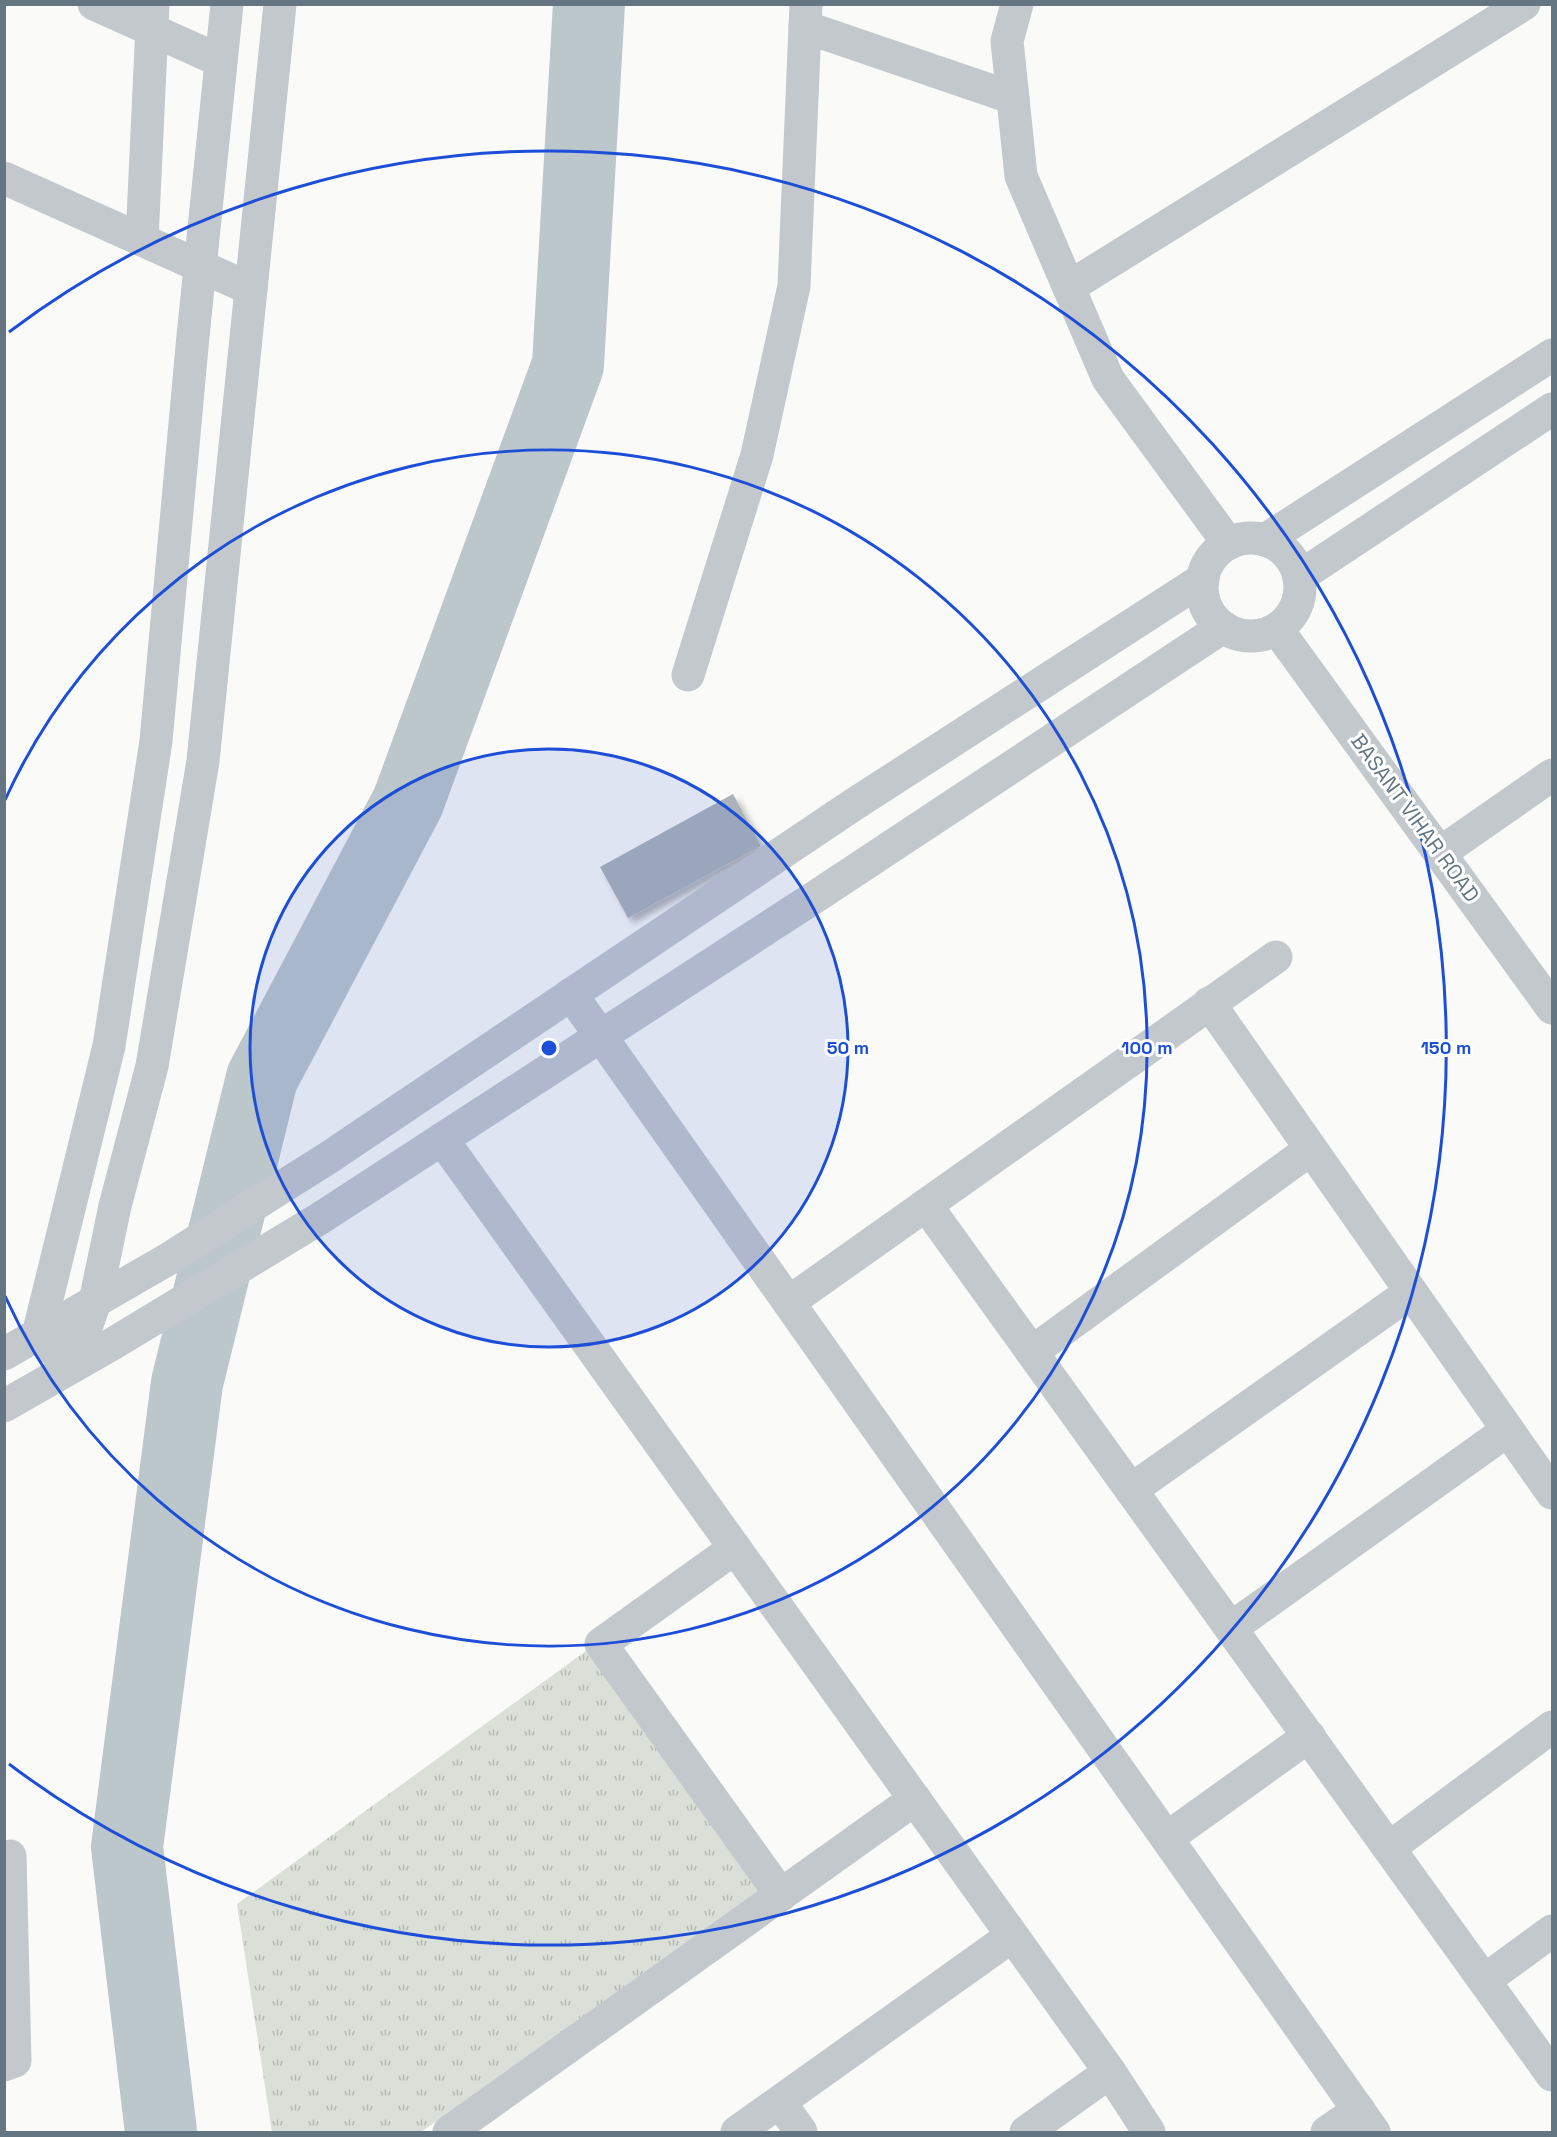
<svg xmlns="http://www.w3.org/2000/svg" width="1557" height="2137" font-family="'Space Grotesk',sans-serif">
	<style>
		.park { fill: url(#park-tufts) }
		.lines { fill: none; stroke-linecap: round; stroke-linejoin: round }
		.river { stroke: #bbc7cb; stroke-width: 72 }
		.building { fill: #aab3b9; filter: url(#shadow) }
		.minor { stroke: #c3c8cc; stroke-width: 33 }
		.tertiary { stroke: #c3c8cc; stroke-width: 33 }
		.ring { fill: none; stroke: #1d4ed8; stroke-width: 3 }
		.labels { text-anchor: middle; stroke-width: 6; stroke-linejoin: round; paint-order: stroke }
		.street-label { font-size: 21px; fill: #657683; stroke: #fff }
		.centre { fill: #1d4ed8; stroke: #fff; stroke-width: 3 }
		.ring-label { font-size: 18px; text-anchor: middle; font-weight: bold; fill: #1d4ed8; stroke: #fff; stroke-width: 6; stroke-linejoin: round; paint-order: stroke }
	</style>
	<defs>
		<pattern id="park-tufts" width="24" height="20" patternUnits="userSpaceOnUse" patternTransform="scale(1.5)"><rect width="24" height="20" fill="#dadfd7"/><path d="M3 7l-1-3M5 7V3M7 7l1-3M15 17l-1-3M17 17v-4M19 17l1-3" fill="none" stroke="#b4b9b4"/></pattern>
		<filter id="shadow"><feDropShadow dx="5.5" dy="5.5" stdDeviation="3" flood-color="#0004"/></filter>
	</defs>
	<rect width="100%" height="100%" fill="#fafaf8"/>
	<!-- park -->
	<polygon class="park" points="586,1651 760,1890 421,2132 272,2132 237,1904"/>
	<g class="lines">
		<!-- river -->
		<polyline class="river" points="161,2132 127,1847 187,1383 262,1078 408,802 568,365 589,4"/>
	</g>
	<!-- building -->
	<polygon class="building" points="733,794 761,846 628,918 600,867"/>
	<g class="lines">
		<!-- minor -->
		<g class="minor">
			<polyline points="94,4 221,61"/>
			<polyline points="1017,4 1007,41 1021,176 1108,379 1228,543"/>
			<polyline points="806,6 805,27 1013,98"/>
			<polyline points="4,178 251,289"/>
			<polyline points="142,240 153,4"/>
			<polyline points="1069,287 1524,4"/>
			<polyline points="1277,629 1552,1008"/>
			<polyline points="688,675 757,455 794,286 805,27"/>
			<polyline points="1440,853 1552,775"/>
			<polyline points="571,994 1374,2132"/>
			<polyline points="1209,1003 1552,1493"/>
			<polyline points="442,1139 1110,2072 1149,2132"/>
			<polyline points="926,1205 1552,2075"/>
			<polyline points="789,1302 1276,957"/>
			<polyline points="1032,1352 1311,1149"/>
			<polyline points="1131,1490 1411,1292"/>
			<polyline points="735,1548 601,1644 781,1895"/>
			<polyline points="1231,1628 1508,1430"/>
			<polyline points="1167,1838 1309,1736"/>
			<polyline points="1389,1848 1552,1727"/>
			<polyline points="1485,1980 1552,1931"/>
			<polyline points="4,2065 15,2061 10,1856"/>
			<polyline points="780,2102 801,2132"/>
			<polyline points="449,2132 915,1799"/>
			<polyline points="737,2132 1012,1936"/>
			<polyline points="1026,2132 1110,2072"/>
			<polyline points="1327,2132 1359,2110"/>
		</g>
		<!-- tertiary -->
		<g class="tertiary">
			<polyline points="227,4 193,336 156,741 109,1046 38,1335 72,1367 95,1302 115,1206 152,1066 203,761 280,4"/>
			<circle cx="1251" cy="587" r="49"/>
			<polyline points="1265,540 1552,355"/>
			<polyline points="1299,577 1552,409"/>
			<polyline points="4,1354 170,1258 328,1158 853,805 1203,579"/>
			<polyline points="4,1406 114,1343 319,1219 815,897 1223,627"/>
		</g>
	</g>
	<!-- distance rings -->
	<circle cx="549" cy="1048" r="299" fill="#1d4ed8" fill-opacity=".12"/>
	<g class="ring">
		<circle cx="549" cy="1048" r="299"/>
		<path d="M5 800A598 598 0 1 1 5 1296"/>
		<path d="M9 332A897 897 0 1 1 9 1764"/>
	</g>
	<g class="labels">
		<!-- street labels -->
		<g class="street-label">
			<text transform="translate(1415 818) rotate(54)" y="7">BASANT VIHAR ROAD</text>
		</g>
	</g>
	<circle cx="549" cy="1048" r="9" class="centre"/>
	<g class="ring-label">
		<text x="848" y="1054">50 m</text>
		<text x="1147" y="1054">100 m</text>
		<text x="1446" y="1054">150 m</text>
	</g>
	<!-- border -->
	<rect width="1557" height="2137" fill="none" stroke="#657683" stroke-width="12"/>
</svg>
